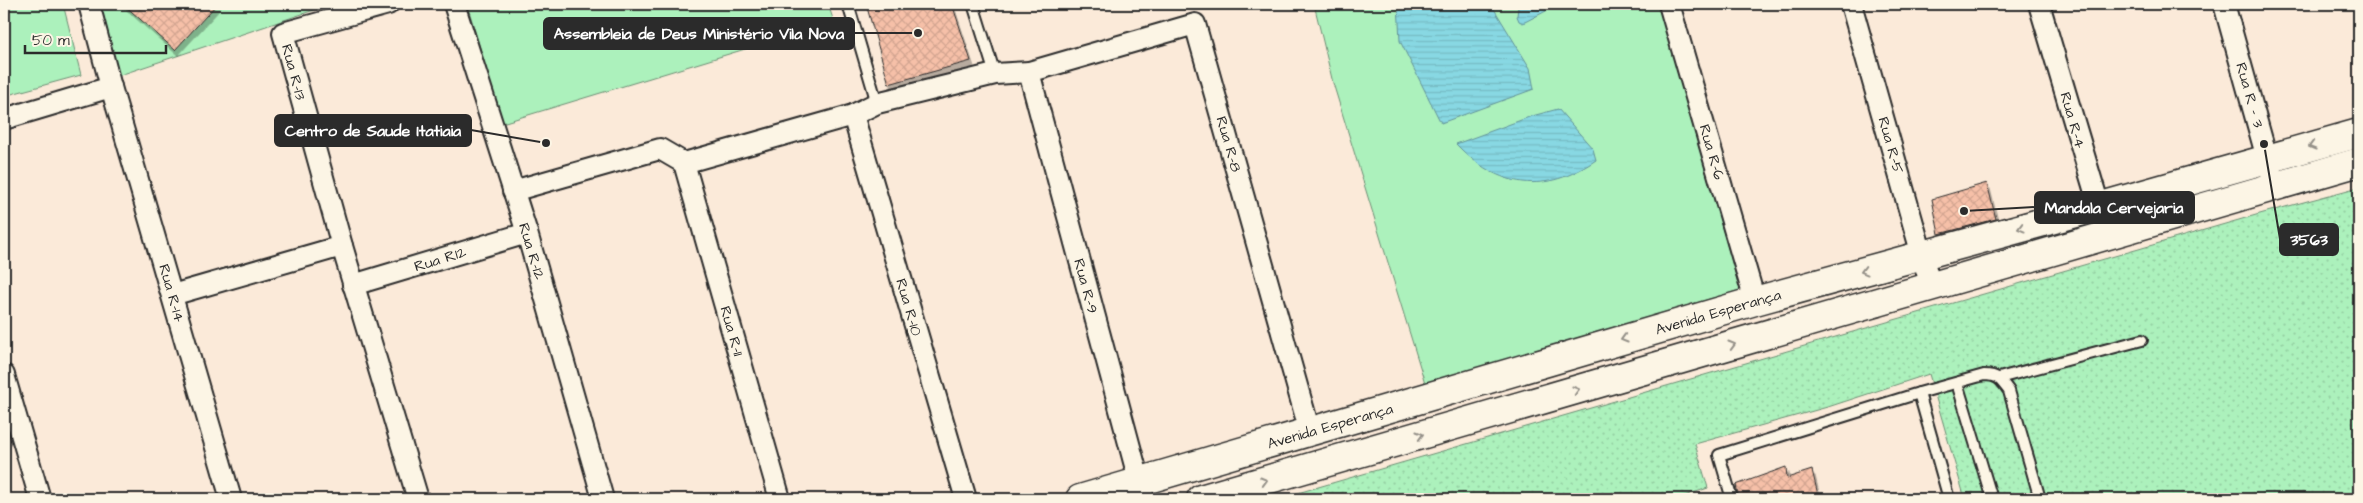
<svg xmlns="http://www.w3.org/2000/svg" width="2363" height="503" font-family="'Architects Daughter',sans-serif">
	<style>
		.grass { fill: url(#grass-dots); stroke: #6c8e74 }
		.green { fill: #acf1bc; stroke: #6c8e74 }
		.water { fill: url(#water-rules); stroke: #639399 }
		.building { fill: url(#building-cross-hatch); stroke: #2b2b2b; filter: url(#shadow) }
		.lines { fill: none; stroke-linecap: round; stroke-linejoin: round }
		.lane-casing { stroke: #2b2b2b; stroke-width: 14 }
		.street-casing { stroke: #2b2b2b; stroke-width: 24 }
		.secondary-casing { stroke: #2b2b2b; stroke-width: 31 }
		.lane { stroke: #fcf5e5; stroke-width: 10 }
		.street { stroke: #fcf5e5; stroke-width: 20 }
		.secondary { stroke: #fcf5e5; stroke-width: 28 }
		.oneway { stroke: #949088 }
		.labels { text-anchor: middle; stroke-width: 5; stroke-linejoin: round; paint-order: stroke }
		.street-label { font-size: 15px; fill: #2b2b2b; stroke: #fcf5e5 }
		.leader { fill: none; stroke: #2b2b2b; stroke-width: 2 }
		.callout-dot { fill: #2b2b2b; stroke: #fcf5e5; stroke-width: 2 }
		.callout { fill: #2b2b2b; stroke: #2b2b2b; stroke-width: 2 }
		.callout-label { font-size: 16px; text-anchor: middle; font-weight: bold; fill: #fff }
	</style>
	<defs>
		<pattern id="grass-dots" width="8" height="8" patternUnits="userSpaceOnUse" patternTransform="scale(1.25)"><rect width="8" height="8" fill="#acf1bc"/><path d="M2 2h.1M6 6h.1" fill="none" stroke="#94cfa2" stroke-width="1.8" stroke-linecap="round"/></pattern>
		<pattern id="water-rules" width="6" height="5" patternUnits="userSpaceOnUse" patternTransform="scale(1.25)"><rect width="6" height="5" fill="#88d8e3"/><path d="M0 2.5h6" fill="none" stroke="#76bac3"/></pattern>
		<pattern id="building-cross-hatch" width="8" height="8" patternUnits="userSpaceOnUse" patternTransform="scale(1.25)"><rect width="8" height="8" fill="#f6c0a8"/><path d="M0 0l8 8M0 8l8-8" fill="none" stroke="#d3a591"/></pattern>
		<filter id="shadow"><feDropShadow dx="3" dy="5.5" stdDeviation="0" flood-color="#0004"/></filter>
	</defs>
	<rect width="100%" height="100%" fill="#fbead9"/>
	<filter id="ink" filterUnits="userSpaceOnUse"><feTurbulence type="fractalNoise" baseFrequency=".02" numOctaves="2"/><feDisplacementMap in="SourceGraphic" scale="10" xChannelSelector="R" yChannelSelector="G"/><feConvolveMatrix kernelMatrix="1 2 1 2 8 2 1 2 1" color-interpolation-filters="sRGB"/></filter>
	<g filter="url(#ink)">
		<!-- grass -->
		<polygon class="grass" points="2359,187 2359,499 1965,499 1929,374 1831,406 1695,444 1708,488 1681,497 1681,499 1277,499 2256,215"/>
		<!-- green -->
		<g class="green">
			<polygon points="4,4 63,4 81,75 4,96"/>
			<polygon points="101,4 332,4 117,76"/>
			<polygon points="467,4 828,4 834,22 502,123"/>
			<polygon points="1314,4 1658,4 1740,290 1425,383 1333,83"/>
		</g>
		<!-- water -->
		<g class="water">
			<polygon points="1398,4 1491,4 1530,68 1534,89 1441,123 1400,41"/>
			<polygon points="1516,4 1547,4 1546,11 1523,23 1519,21 1517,16 1518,7"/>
			<path d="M1558,109L1593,149L1596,160C1545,195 1499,189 1456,144L1532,116Z"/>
		</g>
		<!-- building -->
		<g class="building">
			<polygon points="123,4 217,4 175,50"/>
			<polygon points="866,4 952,4 971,61 889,84"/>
			<polygon points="1987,183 1996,219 1939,234 1932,199"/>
			<polygon points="1786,467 1787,478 1812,470 1819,499 1739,499 1736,485"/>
		</g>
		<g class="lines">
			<!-- lane casing -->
			<g class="lane-casing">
				<g id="lane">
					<polyline points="848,4 877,103"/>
					<polyline points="973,4 995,74"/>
					<polyline points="1999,378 2142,340"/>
					<polyline points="1957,383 1992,499"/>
					<path d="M1919,393L1984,375C1998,375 2001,380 2009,391L2040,499"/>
					<polyline points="1732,499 1719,455 1919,393 1949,499"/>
				</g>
			</g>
			<!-- street casing -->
			<g class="street-casing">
				<g id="street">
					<polyline points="89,4 111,87 231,499"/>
					<polyline points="388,4 283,33 342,246 418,499"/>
					<polyline points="454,4 527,233 603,499"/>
					<polyline points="1669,4 1755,301"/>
					<polyline points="1851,4 1931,287"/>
					<polyline points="2039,4 2108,236"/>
					<polyline points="2224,4 2275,187"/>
					<polyline points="1029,72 1144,499"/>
					<polyline points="853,115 966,499"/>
					<polyline points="4,119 111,87"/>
					<polyline points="684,163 780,499"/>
					<polyline points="513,191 660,149 684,163 853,115 877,103 995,74 1029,72 1195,24 1310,432"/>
					<polyline points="353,285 527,233"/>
					<polyline points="172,295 342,246"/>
					<polyline points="4,375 40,499"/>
				</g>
			</g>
			<!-- secondary casing -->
			<g class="secondary-casing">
				<g id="secondary">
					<polyline points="1080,499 1755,301 2098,207 2359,133"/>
					<polyline points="1201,499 2359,162"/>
				</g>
			</g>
			<!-- lane -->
			<use href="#lane" class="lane"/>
			<!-- street -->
			<use href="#street" class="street"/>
			<!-- secondary -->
			<use href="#secondary" class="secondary"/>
		</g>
		<!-- one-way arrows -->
		<defs><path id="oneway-chevron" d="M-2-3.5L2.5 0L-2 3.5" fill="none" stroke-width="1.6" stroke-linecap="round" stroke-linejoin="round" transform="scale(1.25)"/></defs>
		<g class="oneway">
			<use href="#oneway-chevron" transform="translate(2312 146) rotate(164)"/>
			<use href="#oneway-chevron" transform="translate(2021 228) rotate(165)"/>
			<use href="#oneway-chevron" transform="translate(1864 271) rotate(165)"/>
			<use href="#oneway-chevron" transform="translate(1624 339) rotate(164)"/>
			<use href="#oneway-chevron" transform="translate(1732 345) rotate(-16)"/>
			<use href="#oneway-chevron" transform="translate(1576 390) rotate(-16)"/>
			<use href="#oneway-chevron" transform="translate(1420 435) rotate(-16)"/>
			<use href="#oneway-chevron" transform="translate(1264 481) rotate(-16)"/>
		</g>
	</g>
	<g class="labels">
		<!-- street labels -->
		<g class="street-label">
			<text transform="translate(294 72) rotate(75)" y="5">Rua R-13</text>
			<text transform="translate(2250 95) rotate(74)" y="5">Rua R - 3</text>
			<text transform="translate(2073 120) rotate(74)" y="5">Rua R-4</text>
			<text transform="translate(1229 144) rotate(74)" y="5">Rua R-8</text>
			<text transform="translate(1891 145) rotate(74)" y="5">Rua R-5</text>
			<text transform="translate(1712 152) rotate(74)" y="5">Rua R-6</text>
			<text transform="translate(532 251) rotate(73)" y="5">Rua R-12</text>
			<text transform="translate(440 259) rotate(-17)" y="5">Rua R12</text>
			<text transform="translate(1086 286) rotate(75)" y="5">Rua R-9</text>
			<text transform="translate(172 293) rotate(74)" y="5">Rua R-14</text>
			<text transform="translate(909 307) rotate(74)" y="5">Rua R-10</text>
			<text transform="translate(1718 312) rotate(-16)" y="5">Avenida Esperança</text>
			<text transform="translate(732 331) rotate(74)" y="5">Rua R-11</text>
			<text transform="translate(1330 426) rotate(-16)" y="5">Avenida Esperança</text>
		</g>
	</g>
	<!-- callouts -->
	<path class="leader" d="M918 33L854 33M546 143L471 130M1964 211L2035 207M2264 144L2280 239"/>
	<g class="callout-dot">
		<circle cx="918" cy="33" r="5"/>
		<circle cx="546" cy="143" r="5"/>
		<circle cx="1964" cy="211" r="5"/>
		<circle cx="2264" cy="144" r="5"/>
	</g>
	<g class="callout">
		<rect x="544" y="18" width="310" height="31" rx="5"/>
		<rect x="275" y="115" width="196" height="31" rx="5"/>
		<rect x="2035" y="192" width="159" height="31" rx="5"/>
		<rect x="2280" y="224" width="58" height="31" rx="5"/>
	</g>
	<g class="callout-label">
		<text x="699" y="39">Assembleia de Deus Ministério Vila Nova</text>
		<text x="373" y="136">Centro de Saude Itatiaia</text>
		<text x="2114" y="213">Mandala Cervejaria</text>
		<text x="2309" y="245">3563</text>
	</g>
	<!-- margin -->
	<rect width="2363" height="503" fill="none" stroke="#fcf5e5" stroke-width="20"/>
	<rect x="10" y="10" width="2343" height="483" fill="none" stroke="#2b2b2b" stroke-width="2" filter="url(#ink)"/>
	<!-- scale -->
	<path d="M25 45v8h141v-8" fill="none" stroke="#2b2b2b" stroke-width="2.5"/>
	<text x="32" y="45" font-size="15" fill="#2b2b2b" stroke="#fcf5e5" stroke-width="4" paint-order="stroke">50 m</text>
</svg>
